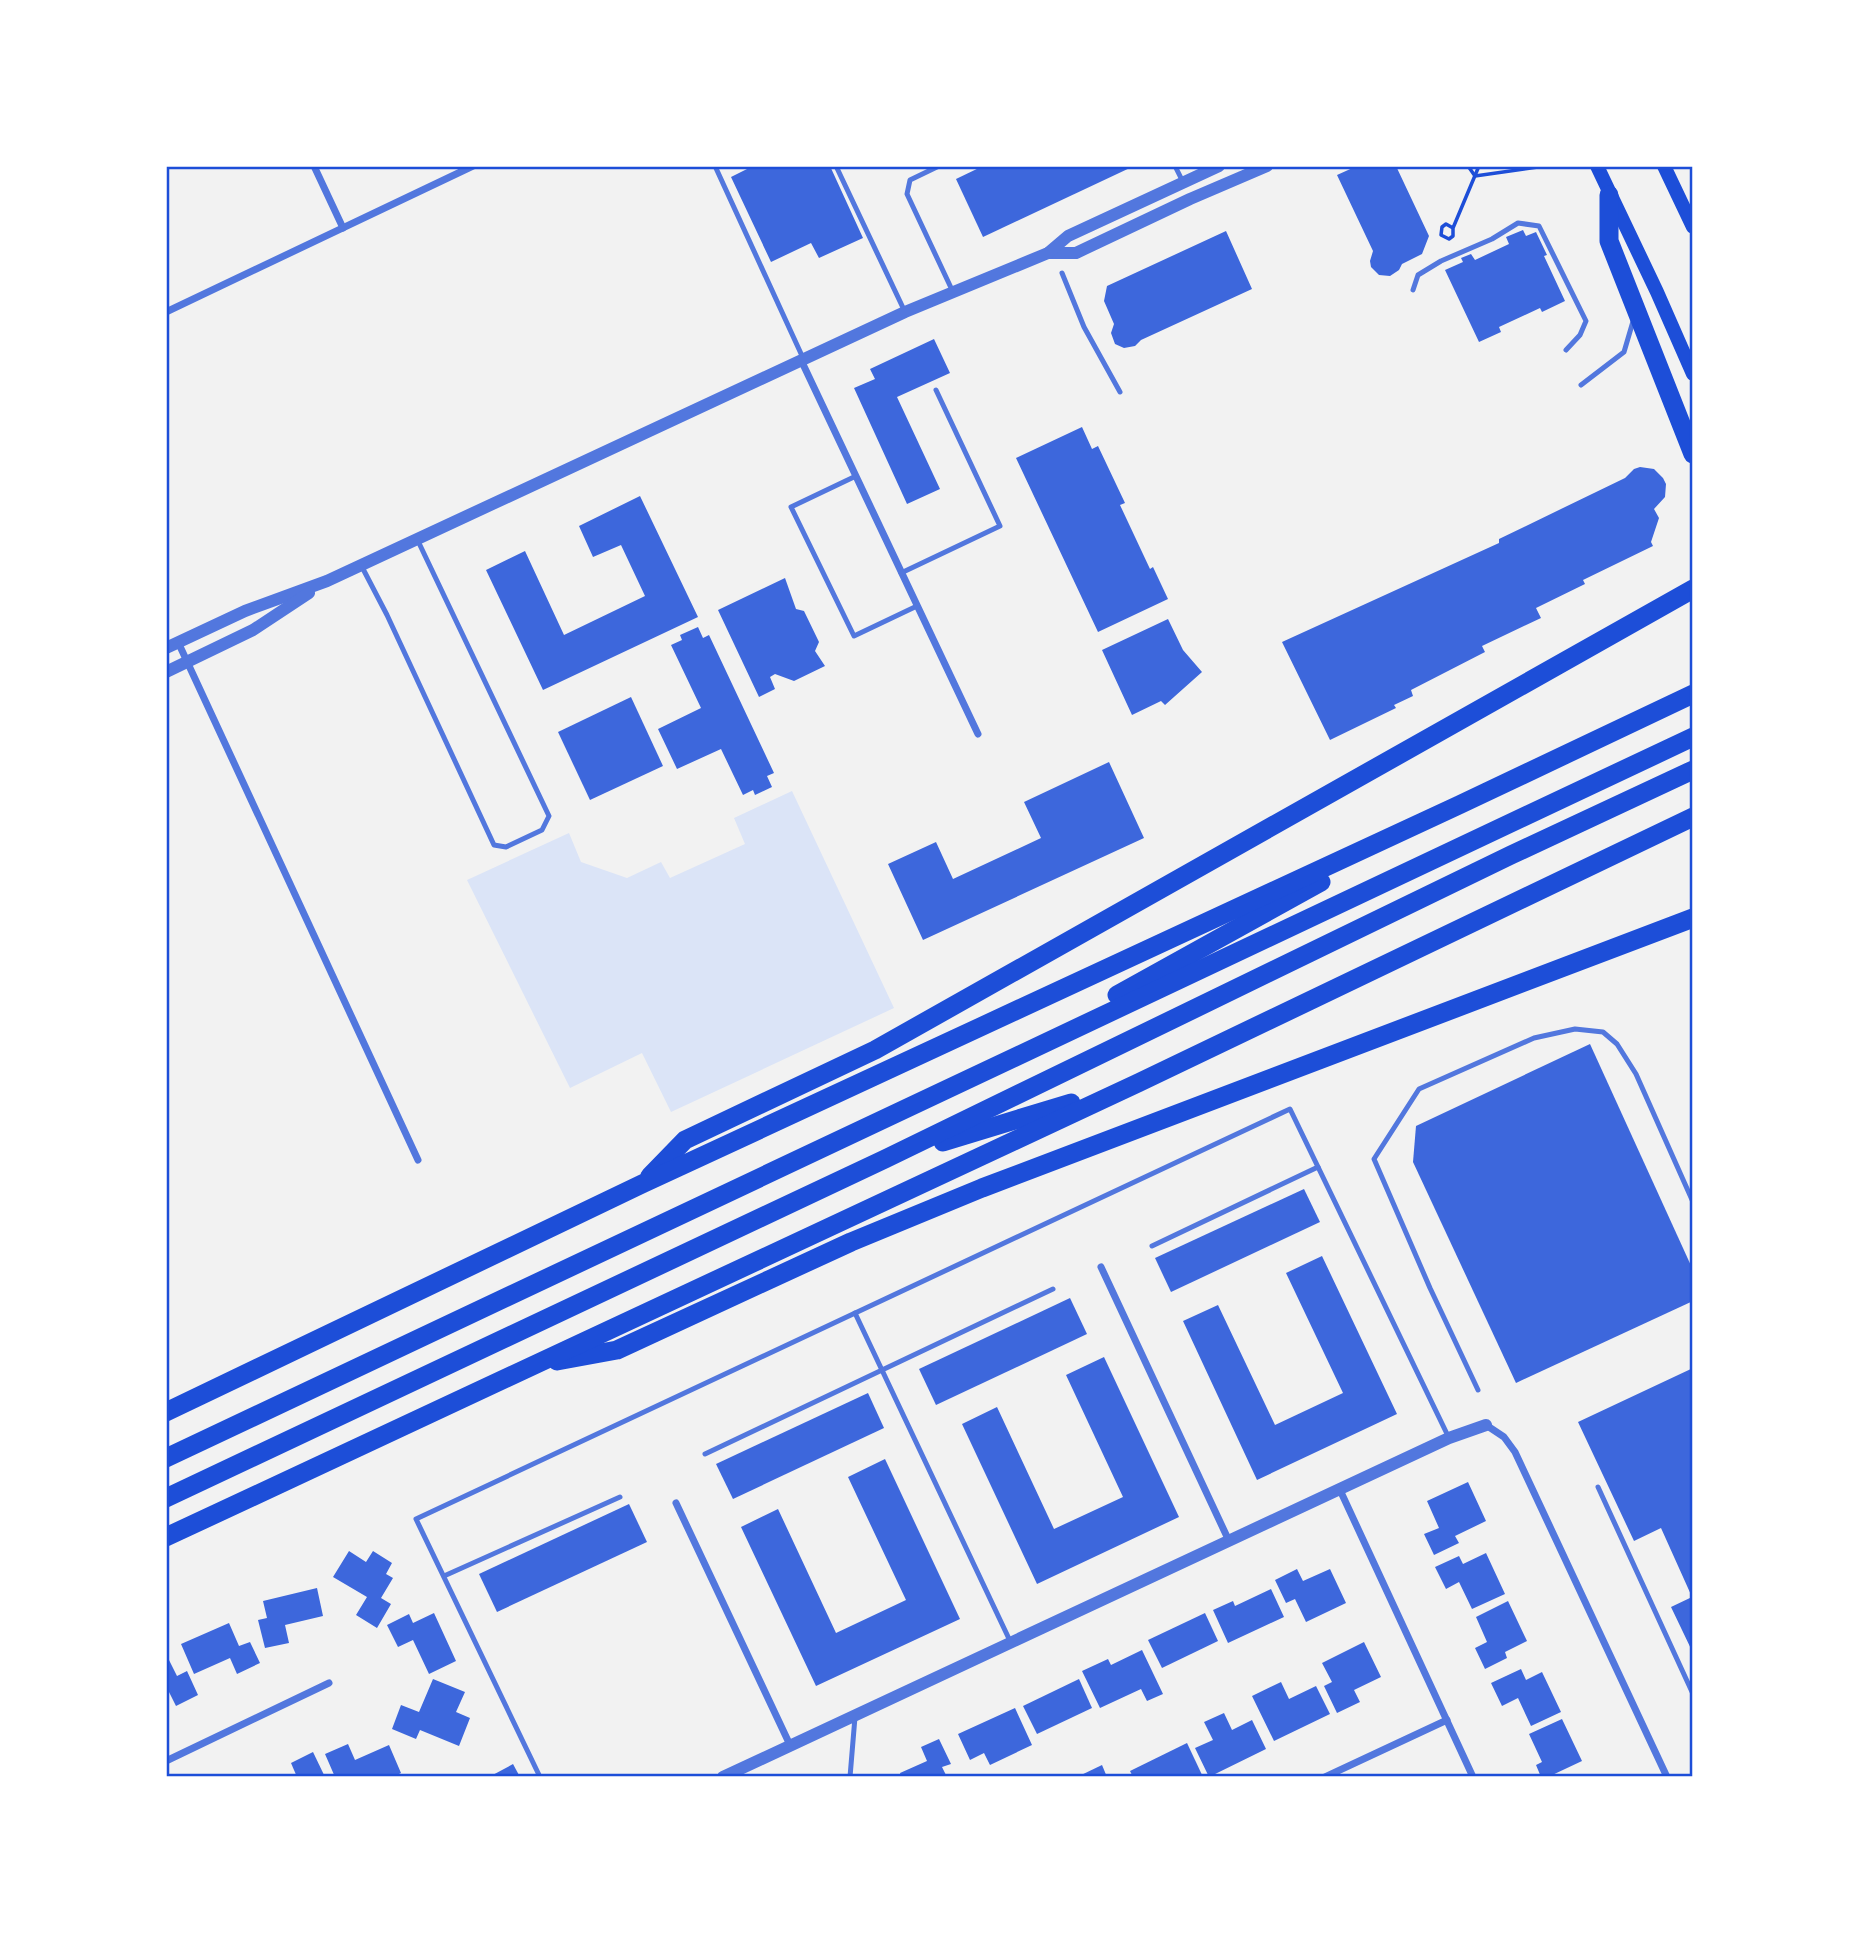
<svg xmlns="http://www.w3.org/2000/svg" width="1859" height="1943" font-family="'Alegreya Sans',sans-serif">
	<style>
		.green { fill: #dbe4f7 }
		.building { fill: #3d67dc }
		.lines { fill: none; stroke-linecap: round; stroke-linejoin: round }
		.path { stroke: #1d4ed8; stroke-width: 3.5 }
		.service { stroke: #5277de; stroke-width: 5 }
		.minor { stroke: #5277de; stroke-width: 7 }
		.tertiary { stroke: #5277de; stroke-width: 12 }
		.secondary { stroke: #1d4ed8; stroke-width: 14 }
		.motorway { stroke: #1d4ed8; stroke-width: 19 }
		.neatline { fill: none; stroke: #1d4ed8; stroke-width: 2.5 }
	</style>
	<rect width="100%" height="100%" fill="#f2f2f2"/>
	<!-- green -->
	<polygon class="green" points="792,791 894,1008 671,1112 642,1053 570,1088 467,880 569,833 581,862 627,878 661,862 670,878 745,844 734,818"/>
	<!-- building -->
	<g class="building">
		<polygon points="753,166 830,166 863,238 819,258 811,243 771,262 731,177"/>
		<polygon points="983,166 1134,166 983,237 956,179"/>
		<polygon points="1357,166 1396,166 1429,236 1422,254 1402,264 1399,270 1390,276 1379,275 1371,267 1370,261 1373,251 1337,175"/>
		<polygon points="1523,230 1526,236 1536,232 1547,255 1544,256 1565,301 1542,312 1540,308 1499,327 1501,332 1479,342 1445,270 1463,262 1461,258 1471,254 1475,260 1509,244 1506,237"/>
		<polygon points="1226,231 1252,289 1141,340 1135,346 1124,348 1115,344 1111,333 1114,324 1104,301 1107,286"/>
		<polygon points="934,339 950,373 897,397 940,489 907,504 854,388 875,379 870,369"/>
		<polygon points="1082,427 1092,449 1098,446 1125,503 1120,505 1150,569 1153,567 1168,599 1098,632 1016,458"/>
		<polygon points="1640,467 1654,469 1663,478 1666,484 1665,497 1654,509 1659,518 1651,542 1653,546 1583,580 1585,584 1536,608 1541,618 1482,646 1485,652 1411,690 1413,696 1394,705 1396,708 1330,740 1282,642 1499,543 1499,539 1625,478 1634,469"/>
		<polygon points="640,496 698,617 543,690 486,570 525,551 564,635 645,596 621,545 593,557 579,526"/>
		<polygon points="785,578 796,609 804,611 819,642 815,651 825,666 794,681 775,674 770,677 775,689 759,697 718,610"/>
		<polygon points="1168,619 1183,650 1202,672 1165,705 1161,701 1132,715 1102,650"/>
		<polygon points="698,627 703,638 709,635 774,773 767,776 772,787 755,795 753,790 743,795 721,749 677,769 658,729 701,708 671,645 682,640 680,635"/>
		<polygon points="631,697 663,766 590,800 558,732"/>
		<polygon points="1109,762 1144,838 923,940 888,864 936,842 953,879 1041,838 1024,802"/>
		<polygon points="1590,1044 1693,1270 1693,1301 1516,1383 1413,1162 1416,1126"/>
		<polygon points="1304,1189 1320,1222 1171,1292 1155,1258"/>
		<polygon points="1322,1256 1397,1414 1257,1480 1183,1321 1218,1305 1275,1425 1343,1393 1286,1273"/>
		<polygon points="1070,1298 1087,1334 936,1405 919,1369"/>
		<polygon points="1104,1357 1179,1517 1037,1584 962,1424 997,1407 1054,1529 1123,1497 1066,1375"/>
		<polygon points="1693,1368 1693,1653 1671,1607 1692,1597 1661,1528 1634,1541 1578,1422"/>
		<polygon points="868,1393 884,1428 733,1499 716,1464"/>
		<polygon points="885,1459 960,1619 816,1686 741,1527 778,1509 836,1633 906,1600 848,1477"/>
		<polygon points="1468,1482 1486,1521 1455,1536 1459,1543 1434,1555 1424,1534 1439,1528 1427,1501"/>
		<polygon points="629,1504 647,1542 497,1612 479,1574"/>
		<polygon points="349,1551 366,1562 373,1551 392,1563 386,1574 393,1578 381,1598 391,1604 377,1628 356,1615 367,1597 333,1577"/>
		<polygon points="1486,1553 1505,1594 1472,1609 1459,1582 1446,1589 1435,1567 1459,1556 1463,1564"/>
		<polygon points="1297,1569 1303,1581 1330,1569 1346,1603 1306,1622 1295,1599 1286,1603 1275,1580"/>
		<polygon points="317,1588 323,1616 285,1625 289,1643 265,1648 258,1620 267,1618 263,1601"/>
		<polygon points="1271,1589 1284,1617 1228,1643 1213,1610 1233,1601 1235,1606"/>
		<polygon points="1508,1601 1527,1641 1505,1652 1507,1658 1485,1669 1475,1648 1487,1642 1476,1617"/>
		<polygon points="434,1613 456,1661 429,1674 413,1640 398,1647 387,1625 409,1614 413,1623"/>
		<polygon points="1205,1613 1218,1641 1162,1668 1148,1640"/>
		<polygon points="229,1623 239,1646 250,1642 260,1663 237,1674 230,1658 194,1674 181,1644"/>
		<polygon points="1364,1642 1381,1677 1354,1690 1360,1702 1337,1713 1324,1686 1332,1682 1322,1663"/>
		<polygon points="1142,1650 1163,1694 1147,1701 1141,1689 1100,1708 1082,1671 1108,1659 1111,1665"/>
		<polygon points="166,1654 177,1676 187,1671 198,1695 176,1706 166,1686"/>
		<polygon points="1521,1669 1526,1680 1542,1672 1561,1712 1531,1726 1518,1698 1502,1706 1491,1683"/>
		<polygon points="433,1679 465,1692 456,1712 470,1718 459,1746 420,1730 416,1739 392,1729 401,1705 419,1712"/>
		<polygon points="1079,1679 1092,1708 1037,1734 1023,1706"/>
		<polygon points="1281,1682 1289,1699 1316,1686 1330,1714 1274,1741 1252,1696"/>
		<polygon points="1015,1708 1032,1745 990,1765 984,1753 970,1760 958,1734"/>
		<polygon points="1224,1713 1232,1730 1252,1720 1266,1749 1209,1777 1195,1748 1213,1740 1204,1722"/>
		<polygon points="1562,1719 1582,1761 1548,1777 1541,1777 1536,1765 1542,1762 1529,1734"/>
		<polygon points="939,1739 951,1764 942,1767 947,1777 901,1777 900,1773 927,1761 921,1747"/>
		<polygon points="1187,1743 1203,1777 1133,1777 1130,1771"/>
		<polygon points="348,1744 355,1760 389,1745 401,1773 393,1777 345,1777 344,1774 335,1777 325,1754"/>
		<polygon points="313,1752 325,1777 297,1777 291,1763"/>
		<polygon points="513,1764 520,1777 489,1777"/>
		<polygon points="1102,1765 1107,1777 1077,1777"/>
	</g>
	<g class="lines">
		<!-- path -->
		<g class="path">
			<polyline points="1468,166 1475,176 1545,166"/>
			<polyline points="1453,228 1446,224 1442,227 1441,235 1449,239 1453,236 1453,228 1479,166"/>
		</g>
		<!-- service -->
		<g class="service">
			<polyline points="715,166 803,358"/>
			<polyline points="836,166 905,312"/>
			<polyline points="939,166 910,180 907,194 953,292"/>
			<polyline points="1175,166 1183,182"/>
			<polyline points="1062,273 1084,327 1120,392"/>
			<polyline points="1413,290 1418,275 1441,261 1492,239 1518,223 1539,226 1586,321 1580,335 1566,350"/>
			<polyline points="1581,385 1624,352 1634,318"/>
			<polyline points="856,476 791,507 854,636 917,606"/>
			<polyline points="361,565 387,615 494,845 506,847 542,830 549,816 418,541"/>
			<polyline points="901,573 1000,526 936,390"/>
			<polyline points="1152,1246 1318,1167"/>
			<polyline points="855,1313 1011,1643"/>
			<polyline points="1478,1390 1430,1288 1374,1159 1419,1089 1534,1038 1575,1029 1603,1032 1617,1044 1636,1074 1693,1202"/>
			<polyline points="705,1454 1053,1289"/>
			<polyline points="1598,1487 1693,1694"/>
			<polyline points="444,1576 620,1497"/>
			<polyline points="540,1777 416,1519 1290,1109 1449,1438"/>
			<polyline points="850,1777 855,1717"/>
		</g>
		<!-- minor -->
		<g class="minor">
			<polyline points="314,166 343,228"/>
			<polyline points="166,312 473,166"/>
			<polyline points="801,360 978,734"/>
			<polyline points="178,642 418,1160"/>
			<polyline points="1101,1267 1229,1541"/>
			<polyline points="1486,1425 1504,1437 1515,1452 1667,1777"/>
			<polyline points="1340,1490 1473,1777"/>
			<polyline points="676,1503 790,1745"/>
			<polyline points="166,1761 329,1683"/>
			<polyline points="1325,1777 1447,1720"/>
		</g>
		<!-- tertiary -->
		<g class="tertiary">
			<polyline points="1048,253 1076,253 1190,199 1267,166"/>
			<polyline points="166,648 245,611 327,581 905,312 1048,253 1068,236 1219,166"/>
			<polyline points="166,672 253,630 309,593"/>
			<polyline points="723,1777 1449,1438 1486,1425"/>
		</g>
		<!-- secondary -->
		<g class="secondary">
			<polyline points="1597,166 1657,292 1693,374"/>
			<polyline points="1664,166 1693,227"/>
		</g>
		<!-- motorway -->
		<g class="motorway">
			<polyline points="1609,195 1609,241 1693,454"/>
			<polyline points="1117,995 1321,882"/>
			<polyline points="943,1142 1071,1103"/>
			<polyline points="650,1176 685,1140 875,1050 1693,589"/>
			<polyline points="557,1361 617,1350 851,1242 982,1188 1693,918"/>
			<polyline points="166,1412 642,1184 1459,805 1693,694"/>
			<polyline points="166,1458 1693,737"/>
			<polyline points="166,1498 885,1159 1511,855 1693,770"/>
			<polyline points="166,1537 1138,1083 1693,817"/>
		</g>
	</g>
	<!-- border -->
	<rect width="1859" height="1943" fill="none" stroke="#ffffff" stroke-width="336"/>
	<rect x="168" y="168" width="1523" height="1607" class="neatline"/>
</svg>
